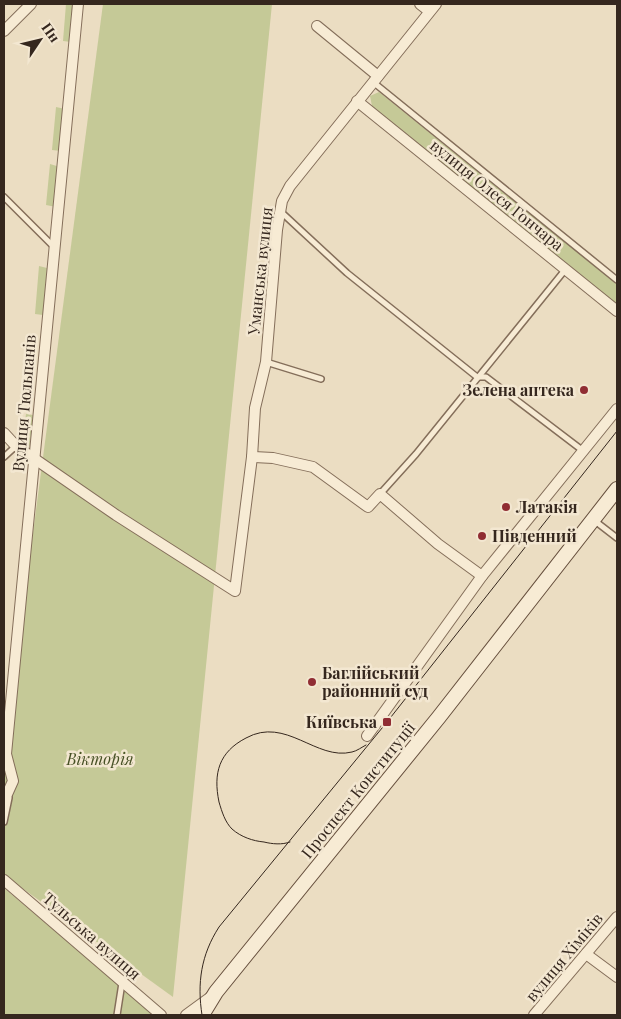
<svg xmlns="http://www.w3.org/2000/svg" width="621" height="1019" font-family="'Playfair Display',serif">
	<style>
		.green { fill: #c5c997 }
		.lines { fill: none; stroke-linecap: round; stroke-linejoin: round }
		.lane-casing { stroke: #846e5a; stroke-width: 8 }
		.street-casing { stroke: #846e5a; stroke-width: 12 }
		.secondary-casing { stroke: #664f3d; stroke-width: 16 }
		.lane { stroke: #f7ebd4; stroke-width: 5 }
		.street { stroke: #f7ebd4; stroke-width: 10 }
		.secondary { stroke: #f7ebd4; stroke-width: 14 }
		.tram { stroke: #35271e; stroke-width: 1 }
		.poi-dot { fill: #902d33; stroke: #f3e7d1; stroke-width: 2 }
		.labels { text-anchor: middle; stroke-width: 5; stroke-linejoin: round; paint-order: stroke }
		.street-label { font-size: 16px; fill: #35271e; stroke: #f3e7d1 }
		.poi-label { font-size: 16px; font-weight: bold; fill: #35271e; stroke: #f3e7d1; text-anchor: start }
		.park-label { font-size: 16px; font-style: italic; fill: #475025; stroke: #f3e7d1 }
	</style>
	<rect width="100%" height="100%" fill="#ebddc2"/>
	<!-- green -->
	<g class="green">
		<polygon points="66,4 75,4 71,42 63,41"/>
		<polygon points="103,4 272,4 173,997 4,875 4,752"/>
		<polygon points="379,92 617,284 617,304 372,106 370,96"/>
		<polygon points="56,107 65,109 61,151 52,150"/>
		<polygon points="50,164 60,167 56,207 46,205"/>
		<polygon points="39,266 47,268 43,315 35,314"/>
		<polygon points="26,414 33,415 29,451 22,446"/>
		<polygon points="4,888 154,1015 4,1015"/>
	</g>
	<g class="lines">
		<!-- lane casing -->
		<g class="lane-casing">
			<g id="lane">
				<polyline points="373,82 617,280"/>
				<polyline points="4,197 53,246"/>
				<polyline points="280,211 347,273 477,377 486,377 582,450"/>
				<polyline points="266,362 321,379"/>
				<polyline points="4,457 16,446"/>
				<polyline points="380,494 416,454 565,270"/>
				<polyline points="595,521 617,538"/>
				<polyline points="4,822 9,798"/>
				<polyline points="117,1015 122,983"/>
			</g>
		</g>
		<!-- street casing -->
		<g class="street-casing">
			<g id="street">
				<polyline points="420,4 429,11"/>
				<polyline points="317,26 378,76"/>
				<polyline points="4,31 31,4"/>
				<polyline points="357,101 617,311"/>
				<polyline points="4,433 16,446 116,515 235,591 252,457 255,408 266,362 277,230 282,201 290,186 436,4"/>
				<polyline points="252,457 273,458 313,467 368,507 380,494 438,544 482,576"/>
				<polyline points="367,736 482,576 617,409"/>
				<polyline points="4,801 13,781 6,754 78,4"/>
				<polyline points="4,880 161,1015"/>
				<polyline points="586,954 617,977"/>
				<polyline points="186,1015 212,996"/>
				<polyline points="534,1015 617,917"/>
			</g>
		</g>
		<!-- secondary casing -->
		<g class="secondary-casing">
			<polyline id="secondary" points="202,1015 216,992 439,717 617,489"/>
		</g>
		<!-- lane -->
		<use href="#lane" class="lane"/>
		<!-- street -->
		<use href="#street" class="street"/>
		<!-- secondary -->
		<use href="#secondary" class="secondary"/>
		<!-- tram -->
		<g class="tram">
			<path d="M290,842C282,845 272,844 264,842C253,841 241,837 232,829C225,822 222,812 219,802C213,773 219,752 246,738C286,716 316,761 352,752C357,751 362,747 366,745"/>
			<path d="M202,1015C197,983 201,955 219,927L387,722L617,431"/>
		</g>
	</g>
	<!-- markers -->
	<g class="poi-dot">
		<circle cx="584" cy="390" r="5"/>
		<circle cx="506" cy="507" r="5"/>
		<circle cx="482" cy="536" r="5"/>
		<circle cx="312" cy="682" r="5"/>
		<rect x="382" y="717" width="10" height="10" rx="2.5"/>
	</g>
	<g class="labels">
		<!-- street labels -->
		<g class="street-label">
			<text transform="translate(497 195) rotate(39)" y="6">вулиця Олеся Гончара</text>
			<text transform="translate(260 271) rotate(-84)" y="6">Уманська вулиця</text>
			<text transform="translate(24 403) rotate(-85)" y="6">Вулиця Тюльпанів</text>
			<text transform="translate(358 790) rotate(-51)" y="6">Проспект Конституції</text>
			<text transform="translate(92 936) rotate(41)" y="6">Тульська вулиця</text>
			<text transform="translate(564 957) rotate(-50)" y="6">вулиця Хіміків</text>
		</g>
		<!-- poi labels -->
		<g class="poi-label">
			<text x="574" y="396" text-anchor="end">Зелена аптека</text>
			<text x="516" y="513">Латакія</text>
			<text x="492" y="542">Південний</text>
			<text x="322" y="679">Баглійський<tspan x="322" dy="18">районний суд</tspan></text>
			<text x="377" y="728" text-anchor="end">Київська</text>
		</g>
		<!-- park labels -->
		<g class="park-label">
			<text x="100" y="765">Вікторія</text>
		</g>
	</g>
	<!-- border -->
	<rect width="621" height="1019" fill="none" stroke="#35271e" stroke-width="10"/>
	<!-- north arrow -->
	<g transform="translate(40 40) rotate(55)" stroke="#f3e7d1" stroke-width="4" paint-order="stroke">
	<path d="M0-4L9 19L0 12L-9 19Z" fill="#35271e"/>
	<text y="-8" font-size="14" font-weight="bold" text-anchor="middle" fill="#35271e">Пн</text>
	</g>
</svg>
